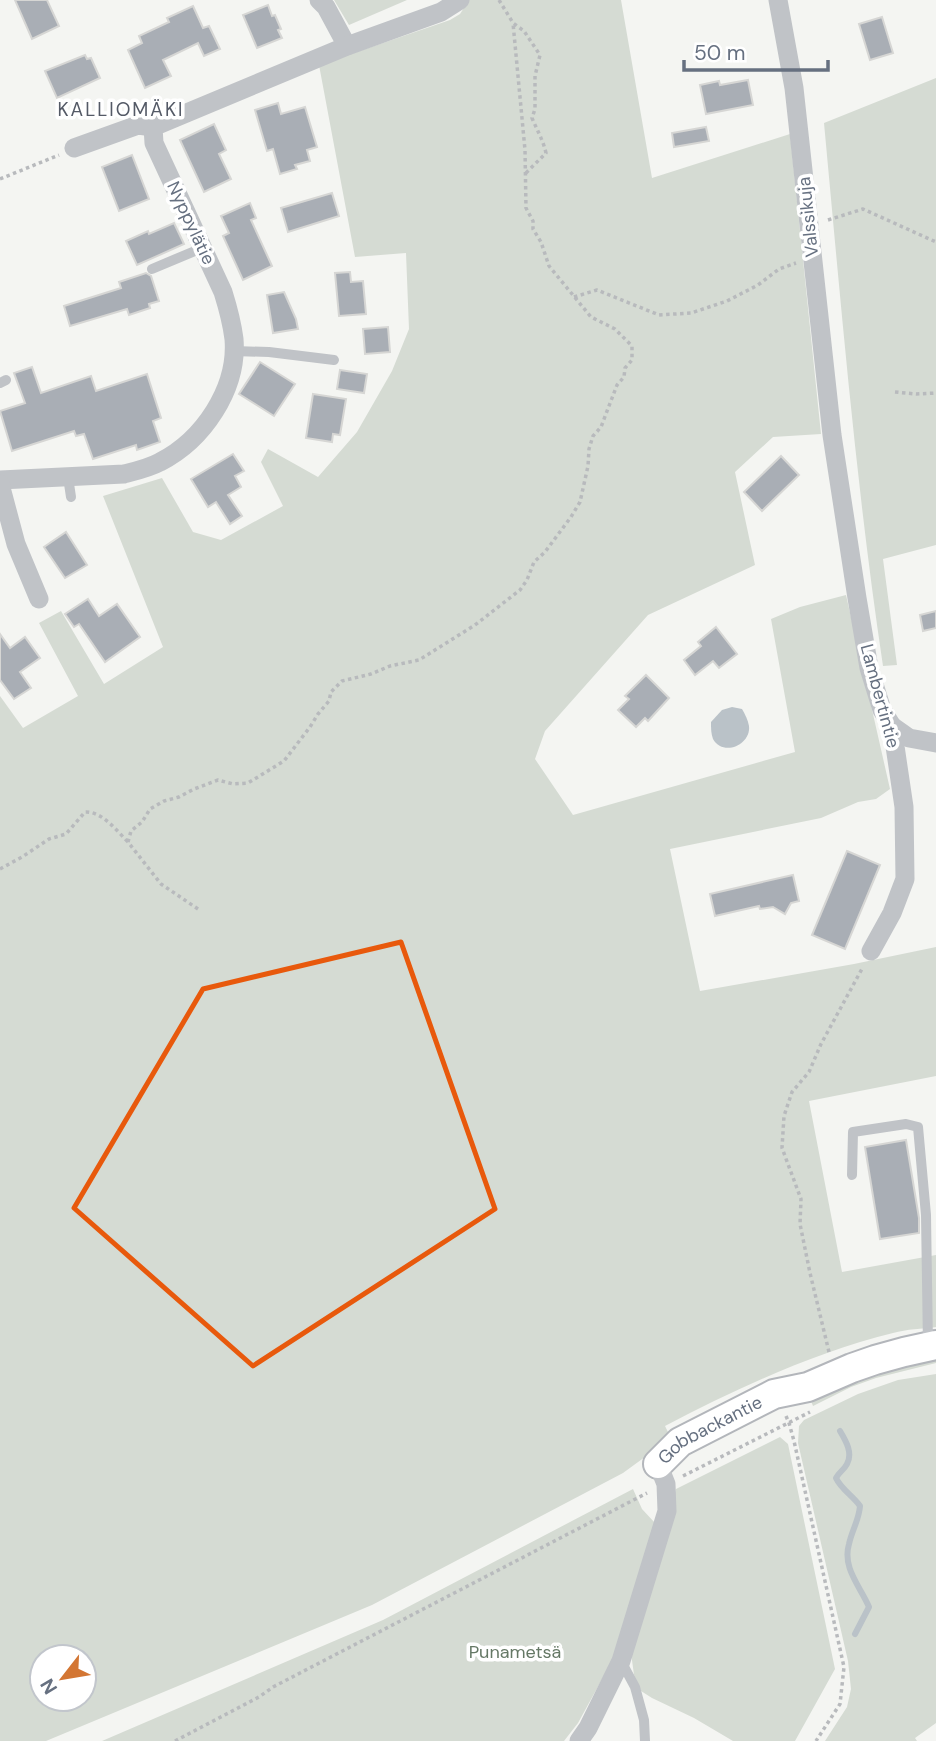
<svg xmlns="http://www.w3.org/2000/svg" width="936" height="1741" font-family="'DM Sans',sans-serif">
	<style>
		.green { fill: #d5dbd3; fill-rule: evenodd }
		.water { fill: #bac2c8 }
		.lines { fill: none; stroke-linecap: round; stroke-linejoin: round }
		.stream { stroke: #bac2c8; stroke-width: 6 }
		.building { fill: #a9aeb5; stroke: #d6d6d4; stroke-width: 2 }
		.secondary-casing { stroke: #b3b6bb; stroke-width: 32 }
		.path { stroke: #b8babd; stroke-width: 3.5; stroke-dasharray: 3.5 3.5; stroke-linecap: butt }
		.lane { stroke: #c0c3c7; stroke-width: 10 }
		.street { stroke: #c0c3c7; stroke-width: 19 }
		.secondary { stroke: #fff; stroke-width: 28 }
		.marked { fill: none; stroke: #e8590c; stroke-width: 5; stroke-linejoin: round }
		.labels { text-anchor: middle; stroke-width: 7; stroke-linejoin: round; paint-order: stroke }
		.street-label { font-size: 18px; fill: #667080; stroke: #fff }
		.park-label { font-size: 18px; fill: #657865; stroke: #fff }
		.neighbourhood-label { font-size: 19px; letter-spacing: 2px; fill: #545a66; stroke: #fff }
	</style>
	<rect width="100%" height="100%" fill="#f4f5f2"/>
	<!-- green -->
	<g class="green">
		<polygon points="334,0 407,0 349,25"/>
		<path d="M469,0H621L652,178L790,134L821,434L773,437L735,472L755,565L648,615L545,731L535,759L573,815L795,752L771,619L800,607L846,595L890,789L876,799L858,802L821,818L670,849L700,991L854,964L936,947V1076L809,1101L842,1272L936,1255V1327C922,1329 907,1329 893,1333C815,1352 736,1389 665,1426L671,1438L623,1473L372,1605L46,1741H0V696L23,728L78,696L39,623L61,611L104,684L163,647L103,496L162,478L193,532L221,540L283,506L261,462L268,449L318,477L357,432L392,371L409,329L406,253L355,257L319,65L450,20L460,14ZM42,1657H84V1699H42Z"/>
		<path d="M936,78V545L883,559L897,665L883,666C856,486 841,305 824,123Z"/>
		<polygon points="936,1355 936,1363 876,1378 851,1387 813,1406 811,1401 832,1386"/>
		<polygon points="936,1374 936,1723 915,1738 917,1741 825,1741 847,1707 851,1689 848,1661 798,1443 799,1426 804,1420 858,1394 898,1380"/>
		<polygon points="780,1437 788,1444 835,1669 795,1741 733,1741 694,1718 652,1698 641,1691 634,1675 631,1653 676,1489"/>
		<polygon points="633,1489 642,1509 655,1523 618,1650 578,1723 564,1741 102,1741 383,1620"/>
	</g>
	<!-- water -->
	<path class="water" d="M732,707L742,709C745,714 748,720 749,726C751,745 723,757 713,739C711,734 711,728 711,722L722,710Z"/>
	<g class="lines">
		<!-- stream -->
		<path class="stream" d="M840,1431C846,1441 853,1453 847,1464C844,1470 839,1472 836,1478C841,1489 853,1496 860,1506C859,1520 852,1530 849,1544C842,1568 860,1586 869,1607L855,1634"/>
	</g>
	<!-- building -->
	<g class="building">
		<polygon points="15,0 47,0 59,26 32,39"/>
		<polygon points="268,5 272,16 275,15 281,29 278,30 282,38 257,48 243,15"/>
		<polygon points="193,6 203,28 209,26 220,49 204,56 198,43 163,60 171,76 145,88 128,50 142,43 139,36 169,22 167,18"/>
		<polygon points="882,17 893,53 870,60 859,24"/>
		<polygon points="85,55 87,59 91,58 100,78 57,98 45,71"/>
		<polygon points="748,80 753,105 706,114 700,85 719,81 720,85"/>
		<polygon points="278,103 281,114 305,107 317,147 307,150 310,161 295,165 297,169 280,174 273,149 267,151 255,110"/>
		<polygon points="214,124 226,150 219,154 231,179 204,192 180,140"/>
		<polygon points="706,127 709,141 674,147 672,133"/>
		<polygon points="132,155 149,199 119,211 102,167"/>
		<polygon points="332,193 339,216 288,232 281,208"/>
		<polygon points="250,203 256,218 251,220 272,266 243,280 223,236 229,233 221,216"/>
		<polygon points="174,223 184,244 137,265 126,241 148,231 149,234"/>
		<polygon points="350,272 351,282 363,281 366,314 339,316 335,273"/>
		<polygon points="146,273 151,276 159,301 149,304 150,308 129,315 127,309 70,326 64,306 121,288 119,282"/>
		<polygon points="284,292 296,319 298,329 273,333 267,295"/>
		<polygon points="388,327 390,352 365,354 363,329"/>
		<polygon points="260,362 295,384 274,416 239,394"/>
		<polygon points="32,367 41,393 91,376 96,391 147,374 161,418 153,421 160,442 137,450 136,445 93,459 84,434 76,436 74,431 12,451 0,411 25,403 14,373"/>
		<polygon points="340,370 367,374 364,393 337,389"/>
		<polygon points="313,394 346,399 340,435 333,434 332,442 306,438"/>
		<polygon points="233,454 244,471 235,476 241,487 228,495 242,516 230,524 216,502 208,507 191,479"/>
		<polygon points="781,456 799,475 762,511 744,492"/>
		<polygon points="66,532 87,565 65,578 44,547"/>
		<polygon points="88,599 99,616 117,604 140,637 105,662 79,624 74,627 65,614"/>
		<polygon points="936,611 936,628 923,631 920,615"/>
		<polygon points="716,627 737,654 719,668 713,661 695,675 684,660 701,646 698,642"/>
		<polygon points="0,634 10,648 25,637 40,658 20,672 31,688 14,699 0,680"/>
		<polygon points="646,675 669,698 648,721 645,718 636,727 618,710 629,699 625,696"/>
		<polygon points="847,851 880,865 845,949 812,935"/>
		<polygon points="793,875 799,901 791,903 785,914 773,907 760,909 759,906 715,916 710,894"/>
		<polygon points="906,1140 919,1218 919,1233 880,1239 865,1147"/>
	</g>
	<g class="lines">
		<!-- secondary casing -->
		<g class="secondary-casing">
			<g id="secondary">
				<path id="s1" d="M658,1464L680,1442L774,1394L808,1387L852,1368L875,1360L904,1352L936,1345"/>
			</g>
		</g>
		<!-- path -->
		<g class="path">
			<path d="M499,0L513,23L524,31L540,55L535,76V109L532,118C537,130 543,140 546,153L525,174"/>
			<polyline points="0,179 59,155"/>
			<polyline points="828,220 863,209 936,242"/>
			<polyline points="574,297 597,290 659,315 691,313 727,301 758,285 779,269 796,263"/>
			<polyline points="895,392 916,394 936,393"/>
			<path d="M0,869L22,857L49,839L66,834L85,812C102,811 117,831 128,842"/>
			<polyline points="198,909 161,884 128,842 131,831 142,822 150,809 164,801 179,797 194,789 218,780 233,784 248,783 284,761 310,727 318,714 329,701 331,692 342,681 371,674 390,666 419,660 475,625 520,590 527,580 534,562 545,552 571,517 580,502 588,466 589,449 593,436 601,427 617,385 624,377 625,368 632,360 632,346 615,329 591,317 549,266 541,242 533,229 533,221 526,208 525,150 513,23"/>
			<polyline points="829,1352 810,1273 800,1224 801,1199 782,1148 784,1116 792,1092 809,1072 821,1044 863,967"/>
			<polyline points="786,1416 789,1423 794,1441 844,1667 840,1704 816,1741"/>
			<polyline points="683,1476 810,1412"/>
			<polyline points="175,1741 259,1697 273,1687 647,1493"/>
		</g>
		<!-- lane -->
		<g class="lane">
			<polyline points="152,269 202,248"/>
			<polyline points="234,351 269,352 334,360"/>
			<polyline points="0,383 6,380"/>
			<polyline points="68,477 71,497"/>
			<polyline points="852,1175 853,1132 906,1124 918,1127 926,1215 928,1346"/>
			<polyline points="621,1661 635,1687 644,1720 645,1741"/>
		</g>
		<!-- street -->
		<g class="street">
			<polyline points="319,0 326,7 347,46"/>
			<polyline points="778,0 794,88 832,435 857,598 869,668 882,710 892,726 904,807 905,879 892,913 871,951"/>
			<polyline points="74,148 138,125 153,127"/>
			<path d="M0,480L124,474C136,471 149,468 160,462C203,440 238,389 234,339C232,323 228,308 223,292L154,143L153,127L347,46L441,12L460,0"/>
			<polyline points="0,484 16,544 39,599"/>
			<polyline points="892,726 909,738 936,743"/>
			<polyline points="579,1741 588,1728 621,1661 667,1511 666,1484 658,1464"/>
		</g>
		<!-- secondary -->
		<use href="#secondary" class="secondary"/>
	</g>
	<!-- marked area -->
	<path class="marked" d="M401,942L495,1209L253,1366L74,1208L203,989Z"/>
	<g class="labels">
		<!-- street labels -->
		<g class="street-label">
			<text transform="translate(808 217) rotate(-96)" y="6">Valssikuja</text>
			<text transform="translate(191 223) rotate(65)" y="6">Nyppylätie</text>
			<text transform="translate(880 696) rotate(75)" y="6">Lambertintie</text>
			<text dy="6" stroke="none"><textPath href="#s1" startOffset="63">Gobbackantie</textPath></text>
		</g>
		<!-- park labels -->
		<g class="park-label">
			<text x="515" y="1658">Punametsä</text>
		</g>
		<!-- neighbourhood labels -->
		<g class="neighbourhood-label">
			<text x="121" y="116">KALLIOMÄKI</text>
		</g>
	</g>
	<!-- north arrow -->
	<g transform="translate(63 1678) rotate(239)"><circle r="33" fill="#ffffff" stroke="#c2c6cc" stroke-width="2"/>
	<path d="M0-5L12 26L0 18L-12 26Z" fill="#d37633"/>
	<text y="-10" font-size="19" font-weight="bold" text-anchor="middle" fill="#667080">N</text>
	</g>
	<!-- scale -->
	<path d="M684 60v10h144v-10" fill="none" stroke="#667080" stroke-width="3.5"/>
	<text x="694" y="60" font-size="21" fill="#667080" stroke="#ffffff" stroke-width="5" paint-order="stroke">50 m</text>
</svg>
